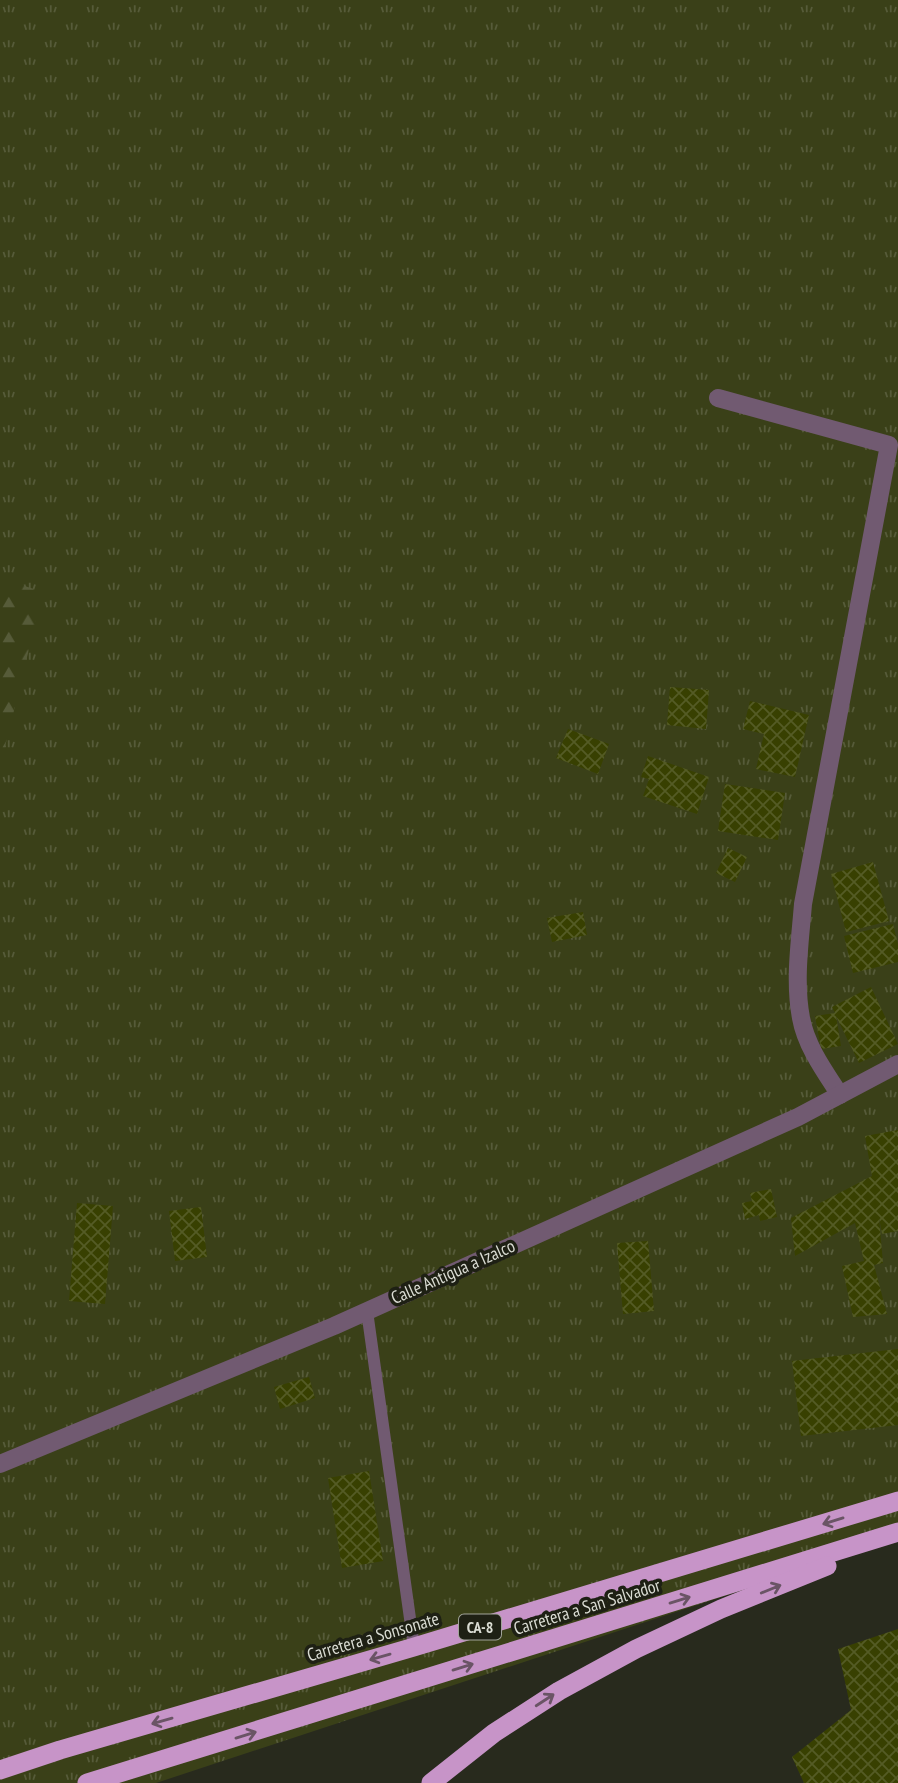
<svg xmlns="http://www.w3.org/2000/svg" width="898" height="1783" font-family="'PT Sans Narrow',sans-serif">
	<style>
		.grass { fill: url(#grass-tufts) }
		.forest { fill: url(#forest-firs) }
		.building { fill: url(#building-cross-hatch) }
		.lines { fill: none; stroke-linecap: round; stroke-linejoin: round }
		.service { stroke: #715a71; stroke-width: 12 }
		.minor { stroke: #715a71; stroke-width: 18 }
		.tertiary { stroke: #715a71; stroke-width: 18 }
		.trunk { stroke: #c794c8; stroke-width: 19 }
		.oneway { stroke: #6a5465 }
		.labels { text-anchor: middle; stroke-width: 7; stroke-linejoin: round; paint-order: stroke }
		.shield { fill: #1e2014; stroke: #a2a49a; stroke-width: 2 }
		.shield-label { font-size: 16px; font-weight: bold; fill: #dadcd3 }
		.street-label { font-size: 18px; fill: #dadcd3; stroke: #1e2014 }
	</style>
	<defs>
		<pattern id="grass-tufts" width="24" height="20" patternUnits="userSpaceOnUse" patternTransform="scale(1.75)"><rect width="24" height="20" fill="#3a4018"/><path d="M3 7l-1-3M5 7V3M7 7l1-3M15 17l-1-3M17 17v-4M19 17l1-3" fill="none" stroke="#565b39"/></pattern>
		<pattern id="forest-firs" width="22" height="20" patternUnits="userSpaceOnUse" patternTransform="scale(1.75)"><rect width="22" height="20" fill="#3a4018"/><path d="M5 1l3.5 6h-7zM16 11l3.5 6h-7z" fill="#565b39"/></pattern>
		<pattern id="building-cross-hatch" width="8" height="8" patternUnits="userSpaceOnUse" patternTransform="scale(1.75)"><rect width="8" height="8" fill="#384001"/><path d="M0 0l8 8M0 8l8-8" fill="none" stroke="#545b25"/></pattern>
	</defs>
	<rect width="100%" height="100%" fill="#282a1d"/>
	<!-- grass -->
	<polygon class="grass" points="0,0 898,0 898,1539 156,1783 0,1783"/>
	<!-- forest -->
	<polygon class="forest" points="0,578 43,592 0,767"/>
	<!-- building -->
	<g class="building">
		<polygon points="670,687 709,690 706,729 667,725"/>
		<polygon points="750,701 809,715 795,777 756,769 764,734 743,729"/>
		<polygon points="568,729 609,744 598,774 556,758"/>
		<polygon points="648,756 709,777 697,814 643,796 649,779 641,777"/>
		<polygon points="725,784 785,793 778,840 718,831"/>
		<polygon points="728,848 747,857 735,882 716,873"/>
		<polygon points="873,862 889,921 846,932 831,874"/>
		<polygon points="583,912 587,935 552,942 547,918"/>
		<polygon points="893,924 898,944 898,962 853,973 844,936"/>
		<polygon points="871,987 898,1044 859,1063 836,1016 841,1046 821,1049 815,1016 835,1013 832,1007"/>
		<polygon points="898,1130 898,1231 882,1234 879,1217 883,1263 874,1265 887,1314 853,1317 842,1266 864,1261 855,1223 795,1256 791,1218 872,1176 865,1136"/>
		<polygon points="771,1189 777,1217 760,1221 759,1215 745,1219 742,1203 752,1201 750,1193"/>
		<polygon points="77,1203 113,1206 105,1304 69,1301"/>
		<polygon points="201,1207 207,1257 175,1261 169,1211"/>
		<polygon points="648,1241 654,1311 623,1314 617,1243"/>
		<polygon points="898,1349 898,1425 801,1436 792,1361"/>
		<polygon points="309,1377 315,1398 280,1409 274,1387"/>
		<polygon points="369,1471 383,1561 342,1568 328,1478"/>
		<polygon points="898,1629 898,1783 804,1783 792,1757 851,1710 838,1649"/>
	</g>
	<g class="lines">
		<!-- service -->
		<polyline class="service" points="367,1311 414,1647"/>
		<!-- minor -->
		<path class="minor" d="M718,398L889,445L803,904C800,942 794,981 801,1018C806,1046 825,1072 840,1095"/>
		<!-- tertiary -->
		<polyline class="tertiary" points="0,1464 334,1326 798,1117 898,1064"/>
		<!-- trunk -->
		<g class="trunk">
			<polyline points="0,1770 60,1750 414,1647 898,1501"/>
			<polyline points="87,1783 898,1532"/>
			<polyline points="431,1783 494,1733 559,1691 636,1649 721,1609 827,1566"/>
		</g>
	</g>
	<!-- one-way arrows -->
	<defs><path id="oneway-shaft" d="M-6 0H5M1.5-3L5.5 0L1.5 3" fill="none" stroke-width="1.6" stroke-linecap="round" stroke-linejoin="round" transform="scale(1.75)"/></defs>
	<g class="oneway">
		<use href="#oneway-shaft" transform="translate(833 1521) rotate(163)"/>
		<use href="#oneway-shaft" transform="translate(771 1589) rotate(-22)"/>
		<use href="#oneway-shaft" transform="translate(680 1600) rotate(-17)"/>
		<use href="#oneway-shaft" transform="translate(380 1657) rotate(164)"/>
		<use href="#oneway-shaft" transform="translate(463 1667) rotate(-17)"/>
		<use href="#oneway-shaft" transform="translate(545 1700) rotate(-33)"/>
		<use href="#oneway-shaft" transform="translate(162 1721) rotate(164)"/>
		<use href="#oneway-shaft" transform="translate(246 1735) rotate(-17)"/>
	</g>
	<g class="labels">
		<!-- shield labels -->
		<rect class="shield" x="459" y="1614.5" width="42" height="25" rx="5"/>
		<g class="shield-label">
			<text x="480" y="1633">CA-8</text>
		</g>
		<!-- street labels -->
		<g class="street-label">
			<text transform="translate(453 1272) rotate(-24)" y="6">Calle Antigua a Izalco</text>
			<text transform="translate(587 1607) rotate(-17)" y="6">Carretera a San Salvador</text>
			<text transform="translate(373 1637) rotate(-16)" y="6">Carretera a Sonsonate</text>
		</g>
	</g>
</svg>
